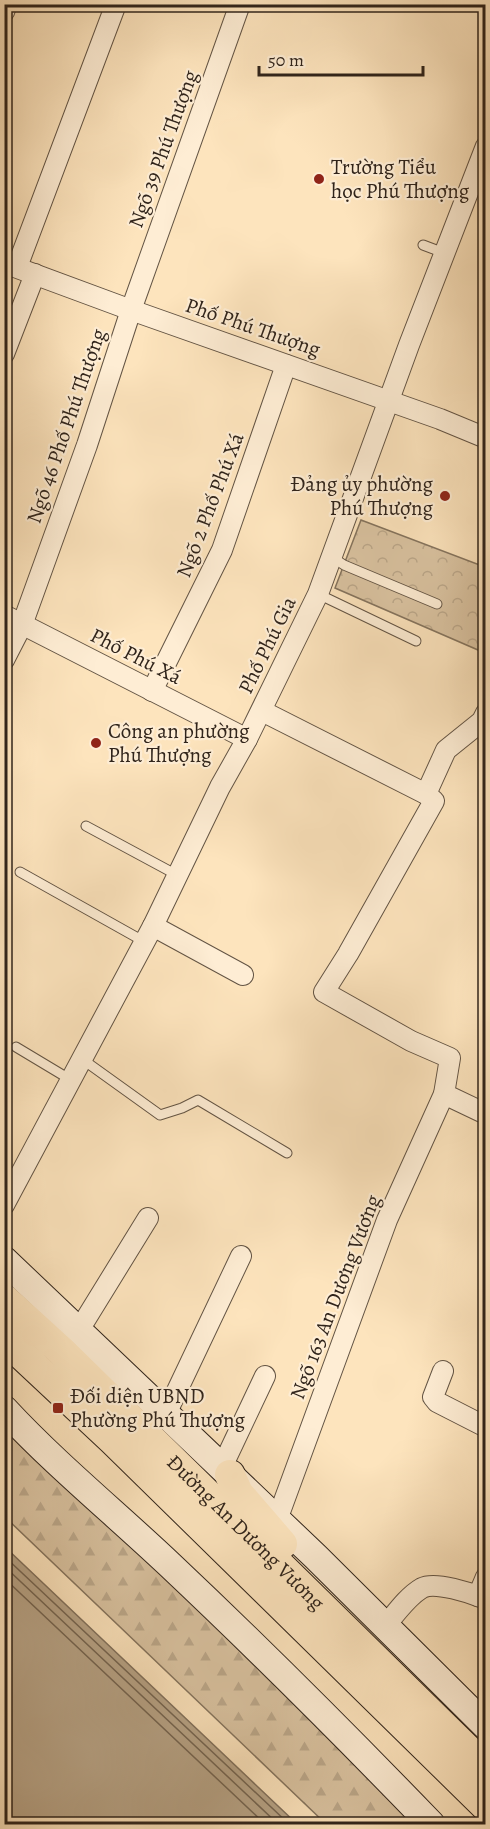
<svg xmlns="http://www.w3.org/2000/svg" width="490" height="1829" font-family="Alegreya,serif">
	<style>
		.forest { fill: url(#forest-firs); stroke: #85745e; stroke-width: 1.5 }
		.park { fill: url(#park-crowns); stroke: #85745e; stroke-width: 1.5 }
		.water { fill: #b7a386; stroke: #81705b; stroke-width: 1.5 }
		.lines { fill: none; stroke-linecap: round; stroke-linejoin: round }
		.shore { stroke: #746450; stroke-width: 1.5 }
		.lane-casing { stroke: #635444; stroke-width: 11 }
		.street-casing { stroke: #635444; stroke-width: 22 }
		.secondary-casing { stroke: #30241b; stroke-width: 29 }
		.primary-casing { stroke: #30241b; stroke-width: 32 }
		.lane { stroke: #feedd4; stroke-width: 9 }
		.street { stroke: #feedd4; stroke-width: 20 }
		.secondary { stroke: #feedd4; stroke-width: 27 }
		.primary { stroke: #fde4bd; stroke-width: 30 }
		.poi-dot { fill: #8f2418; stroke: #feedd4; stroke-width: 2 }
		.labels { text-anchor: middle; stroke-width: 4.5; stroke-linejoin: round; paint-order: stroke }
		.street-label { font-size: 21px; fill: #30241b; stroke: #feedd4 }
		.poi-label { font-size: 21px; fill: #30241b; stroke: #feedd4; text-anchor: start }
	</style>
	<defs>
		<pattern id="forest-firs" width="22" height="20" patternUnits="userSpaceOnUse" patternTransform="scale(1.5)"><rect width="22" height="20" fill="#dac3a1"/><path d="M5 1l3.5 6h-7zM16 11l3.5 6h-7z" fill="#bba78a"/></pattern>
		<pattern id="park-crowns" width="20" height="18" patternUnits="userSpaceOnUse" patternTransform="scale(1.5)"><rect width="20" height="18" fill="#dac3a1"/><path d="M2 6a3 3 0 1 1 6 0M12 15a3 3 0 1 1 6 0" fill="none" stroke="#bba78a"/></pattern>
	</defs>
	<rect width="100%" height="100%" fill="#fde4bd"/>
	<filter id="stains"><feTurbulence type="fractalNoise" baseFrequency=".00333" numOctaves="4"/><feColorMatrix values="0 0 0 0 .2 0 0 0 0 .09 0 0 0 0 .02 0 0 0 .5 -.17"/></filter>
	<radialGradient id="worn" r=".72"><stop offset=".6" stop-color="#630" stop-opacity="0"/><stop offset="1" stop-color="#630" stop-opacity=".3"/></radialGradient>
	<!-- forest -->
	<polygon class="forest" points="4,1406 429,1824 326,1824 5,1517"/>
	<!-- park -->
	<polygon class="park" points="361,520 485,567 485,653 335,588"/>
	<!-- water -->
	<polygon class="water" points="5,1547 297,1824 298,1824 5,1824"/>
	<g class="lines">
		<!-- shore -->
		<g class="shore">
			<polyline points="4,1556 289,1824"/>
			<polyline points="4,1566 278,1824"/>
			<polyline points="4,1578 265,1824"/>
		</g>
		<!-- lane casing -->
		<g class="lane-casing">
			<g id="lane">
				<polyline points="423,245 444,253"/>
				<polyline points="332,557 344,565 437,604"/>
				<polyline points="318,594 416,641"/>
				<polyline points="86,826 177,875"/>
				<polyline points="20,872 145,942"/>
				<polyline points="16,1047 71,1080"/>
				<polyline points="82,1059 160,1115 182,1108 198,1100 287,1153"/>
			</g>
		</g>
		<!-- street casing -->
		<g class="street-casing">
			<g id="street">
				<polyline points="4,12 7,4"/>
				<polyline points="4,263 131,310 440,419 486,438"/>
				<polyline points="17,267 116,4"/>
				<polyline points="4,354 35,274"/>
				<polyline points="4,615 247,739"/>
				<polyline points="4,660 22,625 87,445 131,310 240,4"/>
				<polyline points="152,691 222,550 286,365"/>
				<polyline points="262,711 426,794 434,801 348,954 324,992 411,1041 450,1058 444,1094 387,1220 277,1520"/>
				<polyline points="426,794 446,750 482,721 486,713"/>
				<polyline points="153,926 243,975"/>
				<polyline points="444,1094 486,1114"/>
				<polyline points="4,1205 153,926 220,787 247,739 318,594 409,345 486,146"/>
				<polyline points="79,1330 148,1218"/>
				<polyline points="443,1371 433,1397 437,1402 486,1427"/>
				<polyline points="166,1414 241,1256"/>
				<polyline points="222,1467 265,1376"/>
				<polyline points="478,1596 486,1577"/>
				<path d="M386,1625C396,1613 408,1596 422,1588C435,1581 471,1593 486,1599"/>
			</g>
		</g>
		<!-- secondary casing -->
		<g class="secondary-casing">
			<g id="secondary">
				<polyline points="4,1260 316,1557 486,1726"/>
				<path d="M4,1409C56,1465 115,1513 170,1565C259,1649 346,1736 431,1824"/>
			</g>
		</g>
		<!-- primary casing -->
		<g class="primary-casing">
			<g id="primary">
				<path id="s1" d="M4,1299L61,1351L486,1768"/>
				<polyline points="4,1338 113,1440 486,1806"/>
				<polyline points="230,1475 238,1493 282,1544"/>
			</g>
		</g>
		<!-- lane -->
		<use href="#lane" class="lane"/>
		<!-- street -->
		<use href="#street" class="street"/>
		<!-- secondary -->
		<use href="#secondary" class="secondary"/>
		<!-- primary -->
		<use href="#primary" class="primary"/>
	</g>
	<!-- markers -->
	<g class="poi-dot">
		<circle cx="319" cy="179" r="6"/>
		<circle cx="445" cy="496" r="6"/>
		<circle cx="96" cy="743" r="6"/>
		<rect x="52" y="1402" width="12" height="12" rx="3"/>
	</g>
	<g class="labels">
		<!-- street labels -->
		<g class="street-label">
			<text transform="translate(163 149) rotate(-70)" y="7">Ngõ 39 Phú Thượng</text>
			<text transform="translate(253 327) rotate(19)" y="7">Phố Phú Thượng</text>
			<text transform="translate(66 426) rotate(-71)" y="7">Ngõ 46 Phố Phú Thượng</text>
			<text transform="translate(210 505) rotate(-69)" y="7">Ngõ 2 Phố Phú Xá</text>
			<text transform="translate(267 645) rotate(-64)" y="7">Phố Phú Gia</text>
			<text transform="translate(136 656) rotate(27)" y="7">Phố Phú Xá</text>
			<text transform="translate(335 1297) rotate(-69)" y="7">Ngõ 163 An Dương Vương</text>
			<text dy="7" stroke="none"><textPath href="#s1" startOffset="336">Đường An Dương Vương</textPath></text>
		</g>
		<!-- poi labels -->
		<g class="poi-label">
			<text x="331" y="174">Trường Tiểu<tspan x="331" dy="24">học Phú Thượng</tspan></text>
			<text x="433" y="491" text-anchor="end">Đảng ủy phường<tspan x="433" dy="24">Phú Thượng</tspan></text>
			<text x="108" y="738">Công an phường<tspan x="108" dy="24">Phú Thượng</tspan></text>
			<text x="70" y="1403">Đối diện UBND<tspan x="70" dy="24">Phường Phú Thượng</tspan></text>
		</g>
	</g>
	<!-- margin -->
	<rect width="490" height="1829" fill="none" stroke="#fde4bd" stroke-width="24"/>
	<rect x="6" y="6" width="478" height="1817" fill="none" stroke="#30241b" stroke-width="3"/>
	<rect x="12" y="12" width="466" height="1805" fill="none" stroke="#30241b" stroke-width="1.5"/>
	<!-- scale -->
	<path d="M259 66v9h164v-9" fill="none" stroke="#30241b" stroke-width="3"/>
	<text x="268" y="66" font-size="18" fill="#30241b" stroke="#feedd4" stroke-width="4.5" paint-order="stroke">50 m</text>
	<rect width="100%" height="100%" filter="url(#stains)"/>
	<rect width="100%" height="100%" fill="url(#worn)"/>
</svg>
